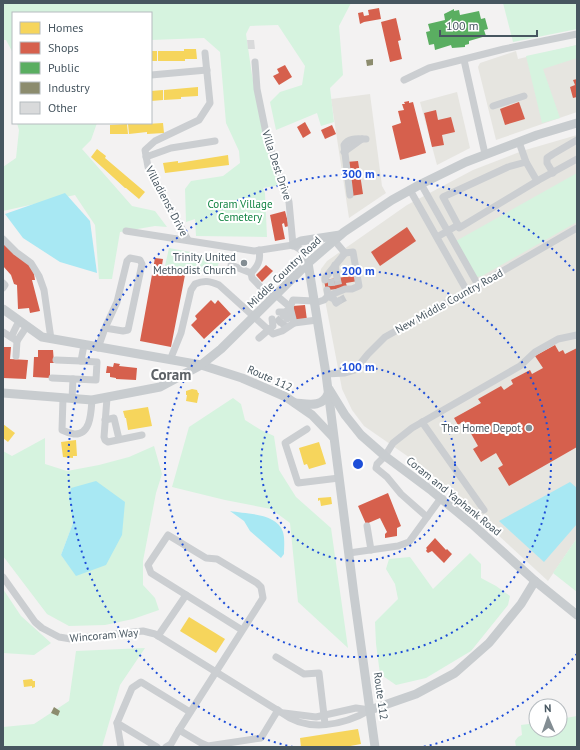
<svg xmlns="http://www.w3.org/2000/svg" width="580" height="750" font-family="'PT Sans',sans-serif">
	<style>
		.commercial { fill: #e6e5e0 }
		.green { fill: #d6f3df; fill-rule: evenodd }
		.water { fill: #a8e8f3 }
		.homes { fill: #f6d55c }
		.shops { fill: #d6604d }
		.public { fill: #5aae61 }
		.industry { fill: #8c8c6e }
		.building { fill: #d9dadb }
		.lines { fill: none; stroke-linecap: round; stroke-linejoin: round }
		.minor-tunnel { stroke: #c8cbce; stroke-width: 7; stroke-dasharray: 7 3.5; stroke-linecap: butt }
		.minor { stroke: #cbced1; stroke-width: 7 }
		.major { stroke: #c8cccf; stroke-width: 9 }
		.ring { fill: none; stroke: #1d4ed8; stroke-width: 2; stroke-dasharray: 2 4 }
		.poi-dot { fill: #838d93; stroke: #fff; stroke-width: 1.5 }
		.labels { text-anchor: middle; stroke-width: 4; stroke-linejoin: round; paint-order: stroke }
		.street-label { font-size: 11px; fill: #475660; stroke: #fff }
		.park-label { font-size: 11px; fill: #118342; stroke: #fff }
		.poi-label { font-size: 11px; fill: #475660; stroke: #fff; text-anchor: end }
		.district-label { font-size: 15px; font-weight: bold; fill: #5d6267; stroke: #fff }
		.centre { fill: #1d4ed8; stroke: #fff; stroke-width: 2 }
		.ring-label { font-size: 12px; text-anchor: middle; font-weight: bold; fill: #1d4ed8; stroke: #fff; stroke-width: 4; stroke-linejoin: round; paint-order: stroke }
	</style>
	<rect width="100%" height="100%" fill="#f3f2f2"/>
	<!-- commercial -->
	<g class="commercial">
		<polygon points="577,45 577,112 496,140 478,67 480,63 516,51 518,59"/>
		<polygon points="457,92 470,148 437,165 420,102"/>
		<polygon points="370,94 382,186 386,193 349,218 331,99"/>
		<polygon points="577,135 577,538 548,581 426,469 364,426 352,410 342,389 320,274 321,269 327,261 407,205 473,170 522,151"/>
	</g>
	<!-- green -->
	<g class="green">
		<polygon points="3,3 351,3 339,26 343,75 330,88 334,122 321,126 317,113 276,130 270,102 280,92 302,85 305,66 278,25 250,26 246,34 252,75 264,140 280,185 263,188 265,193 267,237 196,236 195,219 186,222 185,189 191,181 223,176 240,163 239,151 226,123 220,52 204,38 151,40 151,13 13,13 13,53 6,40 3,40"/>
		<polygon points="503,3 577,3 577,29 513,42"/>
		<polygon points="577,45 577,58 543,69 560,118 542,123 526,56"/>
		<polygon points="17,123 97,123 91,140 82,149 132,206 155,211 167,227 155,226 120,232 112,279 99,279 95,225 75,195 3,211 3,167 16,158 19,130"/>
		<polygon points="577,173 577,222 482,276 477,277 456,241"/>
		<polygon points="169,248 201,254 219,262 216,272 189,271 165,266"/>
		<polygon points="233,398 241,404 245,420 261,430 274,436 279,470 296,497 331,528 348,648 298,602 290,523 271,509 225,500 172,487 189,427"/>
		<path d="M45,438V464L67,471L99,465L129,457L154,446L162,474L156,493L143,561V585L155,598L159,610L133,619L105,625L69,626L47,614L3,556V451L12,456ZM73,523L77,576L61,555Z"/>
		<polygon points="577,538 577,592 553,573"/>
		<polygon points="470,553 481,564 481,578 496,586 510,596 508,605 471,651 426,678 396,685 380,674 376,644 375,622 398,599 395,584 386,569 389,559 410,557 433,589"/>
		<polygon points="3,589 21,616 51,643 34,655 3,653"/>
		<polygon points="145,648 120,685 102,747 3,747 3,727 34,724 69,701 76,651"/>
		<polygon points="577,716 577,747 516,747 515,741 518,737 522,735 521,725 536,723 536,730 560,730 560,719"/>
	</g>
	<!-- water -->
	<g class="water">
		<polygon points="65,193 90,221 97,273 60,262 23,238 5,214"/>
		<polygon points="96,481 125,502 122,535 106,565 76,576 61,555 73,523 69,497 71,488"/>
		<polygon points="570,482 577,488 577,524 544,562 499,521"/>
		<path d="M230,511C246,514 277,513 283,532C285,539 284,548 284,554L281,558L250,531L244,521Z"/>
	</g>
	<!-- homes -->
	<g class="homes">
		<polygon points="184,49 196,49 197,59 185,59 185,61 158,61 158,51 184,51"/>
		<rect x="151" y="51" width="6" height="10"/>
		<polygon points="198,87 198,96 181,97 181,99 164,100 164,90"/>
		<polygon points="163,90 163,100 151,101 151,91"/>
		<polygon points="146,123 146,124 163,123 164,133 147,134 147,132 129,134 128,124"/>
		<polygon points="127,124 128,134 110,134 110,125"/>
		<polygon points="97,149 106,156 105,158 145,192 139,199 126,188 125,188 91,157"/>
		<polygon points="228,155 229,165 165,173 163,163 178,161 178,163"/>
		<polygon points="192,389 197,390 198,393 199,393 197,403 186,401 187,395 186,395 186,391"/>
		<polygon points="148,407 152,426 128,430 126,418 125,418 123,411"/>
		<polygon points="3,424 15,433 8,442 3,438"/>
		<polygon points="76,440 77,456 73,456 73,458 63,457 61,442"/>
		<polygon points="319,442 326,464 309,469 307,464 304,465 299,448"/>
		<polygon points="331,497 332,504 321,506 320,500 318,501 318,498"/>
		<polygon points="189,617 225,639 216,653 180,631"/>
		<polygon points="32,679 33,681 35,681 35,687 32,688 32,686 24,687 23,680"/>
		<polygon points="358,729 361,744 345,747 301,747 300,738"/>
	</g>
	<!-- shops -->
	<g class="shops">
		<polygon points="379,8 381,19 364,22 360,24 358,13 363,12 364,16 369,15 368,10"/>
		<polygon points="396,18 401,40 398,41 402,59 390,62 381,22"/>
		<polygon points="285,65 292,77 279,85 273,76 279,73 277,69"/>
		<polygon points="577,79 577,97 573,98 570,87 575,85 573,80"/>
		<polygon points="409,101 409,103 413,102 426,153 400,160 392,126 401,123 398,111 404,110 402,104 405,104 404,102"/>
		<polygon points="519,102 525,119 505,125 500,109"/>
		<polygon points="436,110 438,120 451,117 455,132 442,135 444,145 432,147 424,113"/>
		<polygon points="305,122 311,133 303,138 297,127"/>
		<polygon points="332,125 336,134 325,139 321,130"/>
		<polygon points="358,161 363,194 351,196 346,162"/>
		<polygon points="285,211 289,226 285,227 284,223 282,224 285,239 275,241 270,215"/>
		<polygon points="407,227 416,241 380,266 371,252"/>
		<polygon points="3,239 33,268 35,280 32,280 40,311 30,313 29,308 18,309 17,285 14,284 11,275 3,266"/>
		<polygon points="155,258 163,259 161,271 185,275 171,347 140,341"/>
		<polygon points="266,265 273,271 262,282 256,275"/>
		<polygon points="356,268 358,281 346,283 347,287 326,291 324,280 344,277 343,270"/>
		<polygon points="211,300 215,304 218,300 231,314 204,339 191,325 197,319 195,316"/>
		<polygon points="305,305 307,320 296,322 293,306"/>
		<polygon points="555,345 559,352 563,350 565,354 577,348 577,447 509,486 498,468 503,465 496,453 481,462 473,449 478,446 464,421 458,425 454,418 481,403 478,399 501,386 504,390 513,384 511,380 530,370 532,374 543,368 535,356"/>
		<polygon points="3,347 11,347 10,359 28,360 26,379 3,378"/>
		<polygon points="38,350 53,350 54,363 50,363 50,378 33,377 34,357 38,357"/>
		<polygon points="114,363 120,364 119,366 137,368 136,380 116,379 116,378 110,377 110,373 106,373 107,366 113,367"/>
		<polygon points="388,493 401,526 397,528 397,536 385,538 385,534 387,532 380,518 366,524 358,506"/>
		<polygon points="435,538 446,550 447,549 452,554 444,563 432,551 428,553 426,551 427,549 426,548"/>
	</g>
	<!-- public -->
	<polygon class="public" points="454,9 454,11 459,10 460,15 479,11 481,19 485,18 488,29 484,30 486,36 469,41 469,44 465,45 465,47 452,48 451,45 435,50 434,44 429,45 426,32 430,31 428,24 445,20 444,14"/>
	<!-- industry -->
	<g class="industry">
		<polygon points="373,59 373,65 367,66 366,60"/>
		<polygon points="54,707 60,711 58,716 51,713"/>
	</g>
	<!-- building -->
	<polygon class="building" points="247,40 254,40 255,49 248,49"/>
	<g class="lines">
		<!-- minor-tunnel -->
		<g class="minor-tunnel">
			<polyline points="337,278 340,291"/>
			<polyline points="331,279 332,290"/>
			<polyline points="339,301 348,296"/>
			<polyline points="276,323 283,316"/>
			<polyline points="281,327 287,319"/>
		</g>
		<!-- minor -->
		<g class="minor">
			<polyline points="464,60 485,154"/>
			<polyline points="255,62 257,89 267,138 289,202 293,245"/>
			<polyline points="151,75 207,70"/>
			<polyline points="404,80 429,68 504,49 577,34"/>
			<polyline points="493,106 524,96"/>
			<polyline points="344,152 362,139"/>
			<polyline points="146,157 171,148 215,141"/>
			<polyline points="553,173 547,163 547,158 553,154 577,140"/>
			<polyline points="537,181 577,159"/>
			<polyline points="421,184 478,285"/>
			<polyline points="410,190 467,291"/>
			<path d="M350,195L344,145C349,137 358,139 366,139"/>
			<polyline points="458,225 459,228 537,181 526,162 519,142"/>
			<polyline points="126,231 254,251 293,245 301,250 308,263"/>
			<polyline points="437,237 458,225 443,197 508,167 526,162"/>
			<polyline points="3,239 16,252 31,263 39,276 44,290 51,339"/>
			<polyline points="188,240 148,167 145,150 155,141 199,120 210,103 205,53"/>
			<path d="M259,250C261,260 258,266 251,273L252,278L272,299"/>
			<polyline points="231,265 251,273"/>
			<polyline points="335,265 337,278"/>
			<polyline points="325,280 325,278 345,253"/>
			<polyline points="3,283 5,285 3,288"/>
			<polyline points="327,290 328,296 334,299 336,303 339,301"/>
			<polyline points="276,295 290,307 283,316"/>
			<polyline points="315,303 324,300 328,296 345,289 352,289 359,286 353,252 345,253 334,240"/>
			<polyline points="279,312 286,312 287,319"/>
			<polyline points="294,323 317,320"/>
			<polyline points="3,332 17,341 16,356"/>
			<path d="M11,337C15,331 14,328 20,321"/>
			<polyline points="259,338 273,326 272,319"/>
			<polyline points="17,341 27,326"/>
			<polyline points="98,348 105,328 117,302 127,261 130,258 140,260 142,264 128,330 123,331 105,328"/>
			<polyline points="56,360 81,361 84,345"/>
			<path d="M170,360L181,333L191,290L195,284C204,280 210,281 219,285L273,334L282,331L294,323L290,307L293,300L314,301"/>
			<polyline points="326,374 345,373 355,370 368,354 385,337 487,280 577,228"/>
			<polyline points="52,378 96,380 97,362 81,361"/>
			<path d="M63,398L62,430C66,432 69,433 74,434C91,435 91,412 92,400"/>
			<polyline points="107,398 104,437 105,440 108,442 142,435"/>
			<polyline points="72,399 73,379"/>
			<polyline points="105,420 114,418 119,439"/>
			<polyline points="422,422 484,510"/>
			<polyline points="307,429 285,443 298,483 339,478"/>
			<polyline points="427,517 401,494 387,477 376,468 377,464 385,456 393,443 412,428 520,366 535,352 558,339 577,335"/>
			<polyline points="367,526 371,550"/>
			<polyline points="349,553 398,546 409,542 441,498"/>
			<path d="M3,577L35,622L42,628L59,637L71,639L143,631L155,634L282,713C308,733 344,725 370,710"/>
			<polyline points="242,630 151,573 148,565 168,535 206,558 217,559 257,583 261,587 263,598 179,730 201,743 208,746 261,738 278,710"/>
			<polyline points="158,636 186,595"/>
			<polyline points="276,657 304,674 319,673 325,724"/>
			<polyline points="284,713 316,717 356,708 370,710"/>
			<polyline points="117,723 121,747"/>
			<polyline points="157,747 117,723 132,688 141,682 190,712"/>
			<polyline points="166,747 171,744 179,730"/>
		</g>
		<!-- major -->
		<g class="major">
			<polyline points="293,245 301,241 340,235"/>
			<polyline points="308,263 326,374 354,595 375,747"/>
			<polyline points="3,309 42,337 201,365 242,378 286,397 312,415 333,437"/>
			<polyline points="329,389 345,415 361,435 385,456 432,491 472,524 535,581 577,615"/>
			<polyline points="3,393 92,400 160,387 201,365 221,349 308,263 344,232 392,200 421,184 466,162 537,135 577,123"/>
			<path d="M295,403C308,404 322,408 328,394"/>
			<polyline points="370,710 416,694 455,673 489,643 521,604 535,581"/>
		</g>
	</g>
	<!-- distance rings -->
	<g class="ring">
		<circle cx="358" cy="464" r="97"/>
		<circle cx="358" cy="464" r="193"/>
		<path d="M577 654A290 290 0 0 1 423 747M293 747A290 290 0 1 1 577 274"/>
	</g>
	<!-- markers -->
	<g class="poi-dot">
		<circle cx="244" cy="263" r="4"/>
		<circle cx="529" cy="428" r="4"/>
	</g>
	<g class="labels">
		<!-- street labels -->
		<g class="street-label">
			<text transform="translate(277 165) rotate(72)" y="4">Villa Dest Drive</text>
			<text transform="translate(167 201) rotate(62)" y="4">Villadienst Drive</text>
			<text transform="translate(284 272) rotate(-44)" y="4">Middle Country Road</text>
			<text transform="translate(449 301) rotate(-29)" y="4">New Middle Country Road</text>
			<text transform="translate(270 378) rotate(24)" y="4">Route 112</text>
			<text transform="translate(454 496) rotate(39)" y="4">Coram and Yaphank Road</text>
			<text transform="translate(104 635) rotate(-5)" y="4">Wincoram Way</text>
			<text transform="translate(381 696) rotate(82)" y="4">Route 112</text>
		</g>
		<!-- park labels -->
		<g class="park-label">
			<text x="240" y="208">Coram Village<tspan x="240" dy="13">Cemetery</tspan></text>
		</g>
		<!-- poi labels -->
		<g class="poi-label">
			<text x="236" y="261">Trinity United<tspan x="236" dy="13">Methodist Church</tspan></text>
			<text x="521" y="432">The Home Depot</text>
		</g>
		<!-- district labels -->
		<g class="district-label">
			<text x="171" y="380">Coram</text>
		</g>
	</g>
	<circle cx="358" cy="464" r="6" class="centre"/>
	<g class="ring-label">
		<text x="358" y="178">300 m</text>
		<text x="358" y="275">200 m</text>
		<text x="358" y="371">100 m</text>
	</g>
	<!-- border -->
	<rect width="580" height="750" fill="none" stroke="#475660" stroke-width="8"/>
	<!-- legend -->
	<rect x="12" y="12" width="140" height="112" fill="#ffffff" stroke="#b5bbbf"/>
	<rect x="20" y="22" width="20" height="12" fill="#f6d55c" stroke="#b5bbbf"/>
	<text x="48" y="32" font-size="12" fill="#475660">Homes</text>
	<rect x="20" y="42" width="20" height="12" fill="#d6604d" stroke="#b5bbbf"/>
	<text x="48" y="52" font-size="12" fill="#475660">Shops</text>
	<rect x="20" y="62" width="20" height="12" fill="#5aae61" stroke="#b5bbbf"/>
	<text x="48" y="72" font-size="12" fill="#475660">Public</text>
	<rect x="20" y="82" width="20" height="12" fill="#8c8c6e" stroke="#b5bbbf"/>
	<text x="48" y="92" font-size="12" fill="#475660">Industry</text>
	<rect x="20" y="102" width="20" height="12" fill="#d9dadb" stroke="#b5bbbf"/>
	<text x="48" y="112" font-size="12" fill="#475660">Other</text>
	<!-- north arrow -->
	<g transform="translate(548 718) rotate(358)"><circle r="19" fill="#ffffff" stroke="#b5bbbf"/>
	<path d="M0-3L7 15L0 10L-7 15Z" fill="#838d93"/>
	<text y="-6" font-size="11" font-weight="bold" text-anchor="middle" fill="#475660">N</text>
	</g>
	<!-- scale -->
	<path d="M440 30v6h97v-6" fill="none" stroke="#475660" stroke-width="2"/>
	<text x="446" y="30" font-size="12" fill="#475660" stroke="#ffffff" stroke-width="3" paint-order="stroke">100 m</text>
</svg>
